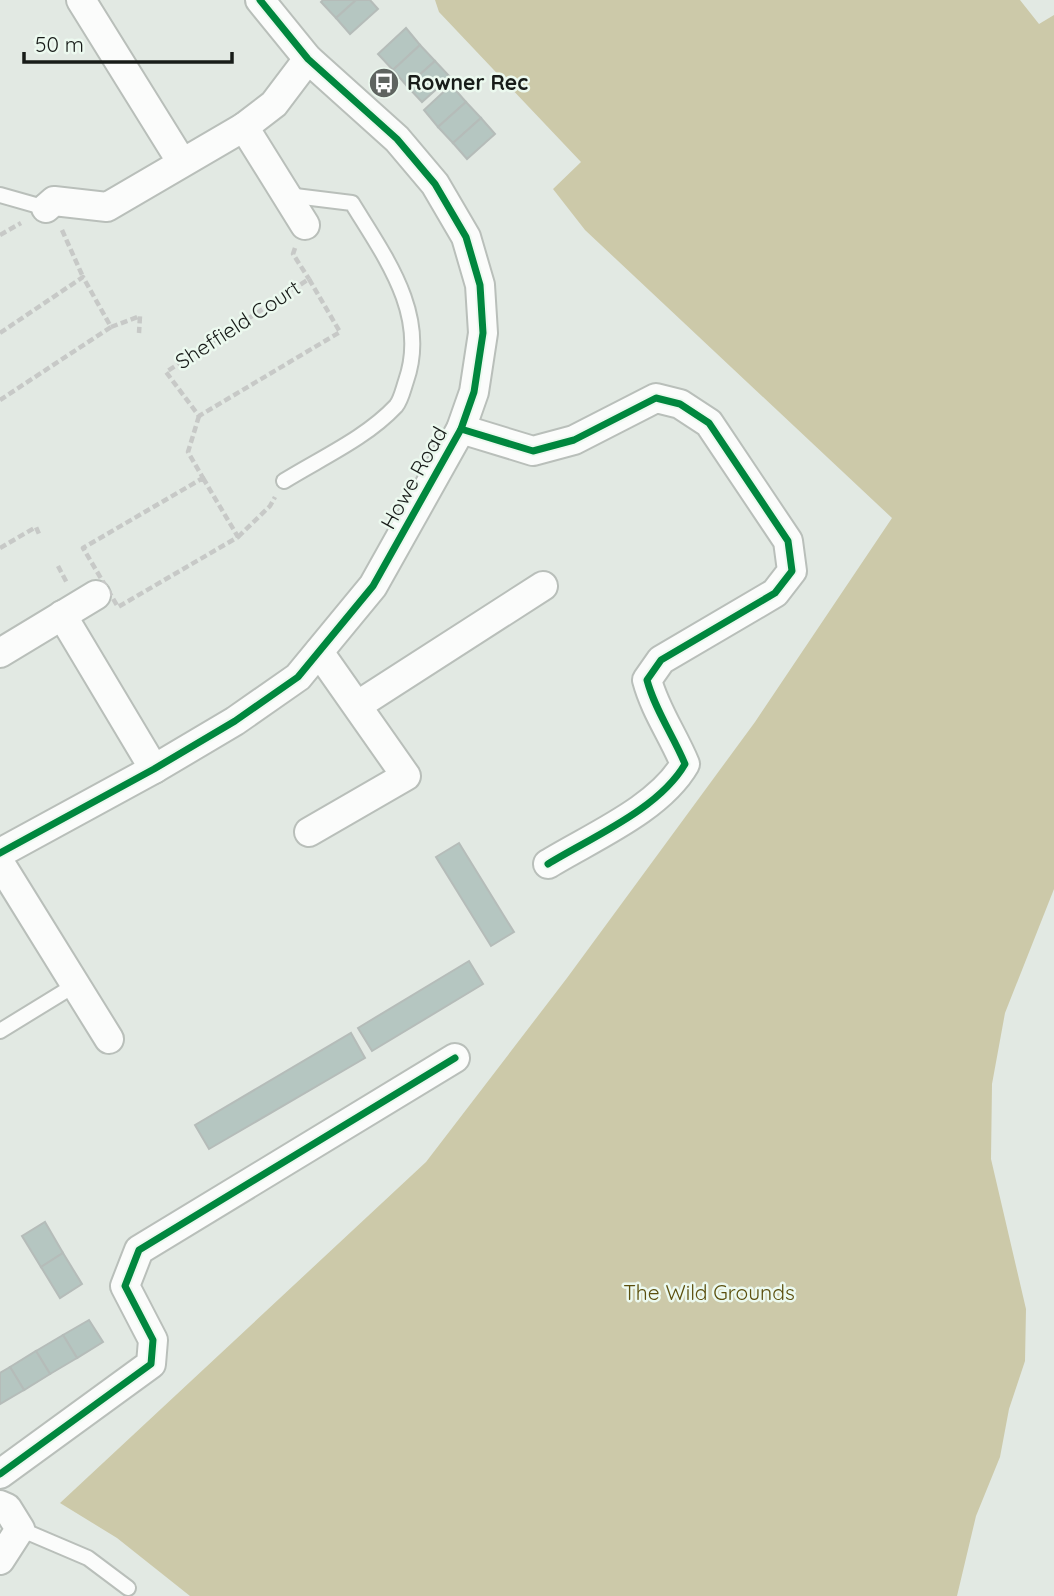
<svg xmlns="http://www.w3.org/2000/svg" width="1054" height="1596" font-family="Quicksand,sans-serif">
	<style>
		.forest { fill: #ccc9a9 }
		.building { fill: #b5c6c1; stroke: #b5bcb9; stroke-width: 2 }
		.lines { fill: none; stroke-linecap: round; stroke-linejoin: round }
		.lane-casing { stroke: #b9bfba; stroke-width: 18 }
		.street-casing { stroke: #b9bfba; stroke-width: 32 }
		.path { stroke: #c7c9c7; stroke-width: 4.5; stroke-dasharray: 7 3.5; stroke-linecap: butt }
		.lane { stroke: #fbfcfb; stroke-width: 14 }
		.street { stroke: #fbfcfb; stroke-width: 28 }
		.cycleway-casing { stroke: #ecf9ef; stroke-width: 11 }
		.cycleway { stroke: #00873e; stroke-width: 7 }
		.labels { text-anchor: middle; stroke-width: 5; stroke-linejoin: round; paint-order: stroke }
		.poi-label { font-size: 21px; font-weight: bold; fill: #181c19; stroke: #ecf9ef; text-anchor: start }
		.street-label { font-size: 21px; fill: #181c19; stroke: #ecf9ef }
		.park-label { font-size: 21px; fill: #5b4f0d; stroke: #ecf9ef }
	</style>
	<rect width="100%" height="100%" fill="#e2e9e3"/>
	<!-- forest -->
	<polygon class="forest" points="435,0 1020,0 1039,24 1054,15 1054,889 1005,1013 992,1084 991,1159 1026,1309 1025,1361 1009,1409 1000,1457 976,1516 957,1596 190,1596 117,1538 60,1503 426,1162 567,978 755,722 892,518 585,230 553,189 581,162 439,12"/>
	<!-- building -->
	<g class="building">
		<polygon points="323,0 356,0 336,18 321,2"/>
		<polygon points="356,0 370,0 378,9 350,34 336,18"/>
		<polygon points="406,28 420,45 393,70 378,54"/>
		<polygon points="420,45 435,61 407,86 393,70"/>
		<polygon points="435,61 450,77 422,102 407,86"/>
		<polygon points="451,85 466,102 438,127 424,110"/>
		<polygon points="466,102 481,118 453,143 438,127"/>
		<polygon points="481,118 495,134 467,159 453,143"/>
		<polygon points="459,843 514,932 491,946 436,857"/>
		<polygon points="469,961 483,984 372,1051 358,1028"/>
		<polygon points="351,1033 365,1058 209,1149 195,1125"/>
		<polygon points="45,1222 63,1253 41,1267 22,1236"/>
		<polygon points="63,1253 82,1284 60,1298 41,1267"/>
		<polygon points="89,1320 103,1342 77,1358 63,1335"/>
		<polygon points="63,1335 77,1358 50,1374 36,1351"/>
		<polygon points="36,1351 50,1374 24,1390 10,1367"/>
		<polygon points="10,1367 24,1390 0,1404 0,1373"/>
	</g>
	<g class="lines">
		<!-- lane casing -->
		<g class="lane-casing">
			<g id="lane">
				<polyline points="0,195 46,208"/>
				<path d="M284,481C321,458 366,438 396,406C401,400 403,390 406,381C429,315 385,257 352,203L287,195"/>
				<polyline points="0,1031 75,985"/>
				<polyline points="20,1529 88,1558 128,1588"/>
			</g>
		</g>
		<!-- street casing -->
		<g class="street-casing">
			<g id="street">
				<polyline points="81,0 181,161"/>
				<polyline points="244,127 305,225"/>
				<polyline points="46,208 54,201 107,207 244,127 274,104 308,59"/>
				<path d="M461,429L533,451L574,440L656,398L680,404L709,423L788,541L792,571L775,593L661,660L647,680C655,710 673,735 685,764C659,809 592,837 548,864"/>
				<polyline points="62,615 154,769"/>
				<polyline points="0,653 96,595"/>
				<polyline points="358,705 543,586"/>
				<polyline points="309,832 406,776 319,652"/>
				<polyline points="0,853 154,769 235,721 298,677 373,586 461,429 474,392 483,333 480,285 466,237 435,184 397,139 308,59 260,0"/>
				<polyline points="0,863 109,1039"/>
				<polyline points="0,1474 151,1364 153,1340 125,1286 139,1250 455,1058"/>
				<polyline points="0,1505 7,1508 20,1529 0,1560"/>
			</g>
		</g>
		<!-- path -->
		<g class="path">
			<polyline points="62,230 83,277"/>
			<polyline points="0,235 21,223"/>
			<polyline points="295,248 293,254 309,279"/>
			<polygon points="309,279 340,332 199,416 166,372"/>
			<polyline points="111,327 140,316 139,333"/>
			<polyline points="0,333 83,277 111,327 0,400"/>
			<polyline points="199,416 188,452 203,478"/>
			<polygon points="203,478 238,537 118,607 83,548"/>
			<polyline points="238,537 270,506 275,497"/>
			<polyline points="0,548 36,527 39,534"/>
			<polyline points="58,566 67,583"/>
		</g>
		<!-- lane -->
		<use href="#lane" class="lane"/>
		<!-- street -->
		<use href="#street" class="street"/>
		<!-- cycleway casing -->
		<g class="cycleway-casing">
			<g id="cycleway">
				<path d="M461,429L533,451L574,440L656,398L680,404L709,423L788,541L792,571L775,593L661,660L647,680C655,710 673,735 685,764C659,809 592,837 548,864"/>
				<polyline points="0,853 154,769 235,721 298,677 373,586 461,429 474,392 483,333 480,285 466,237 435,184 397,139 308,59 260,0"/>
				<polyline points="0,1474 151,1364 153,1340 125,1286 139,1250 455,1058"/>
			</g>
		</g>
		<!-- cycleway -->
		<use href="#cycleway" class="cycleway"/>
	</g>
	<!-- icons -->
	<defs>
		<g id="bus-disc" transform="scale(1.575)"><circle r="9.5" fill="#5f6460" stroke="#ecf9ef"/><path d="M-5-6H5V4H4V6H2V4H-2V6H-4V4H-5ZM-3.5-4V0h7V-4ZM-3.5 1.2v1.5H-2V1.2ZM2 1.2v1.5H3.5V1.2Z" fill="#fff"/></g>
	</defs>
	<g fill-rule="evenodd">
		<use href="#bus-disc" x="384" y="83"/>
	</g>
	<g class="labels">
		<!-- poi labels -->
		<g class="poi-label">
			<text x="407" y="90">Rowner Rec</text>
		</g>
		<!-- street labels -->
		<g class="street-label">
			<text transform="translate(238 325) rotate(-33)" y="7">Sheffield Court</text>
			<text transform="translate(414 478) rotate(-61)" y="7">Howe Road</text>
		</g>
		<!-- park labels -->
		<g class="park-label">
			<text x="709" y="1300">The Wild Grounds</text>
		</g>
	</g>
	<!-- scale -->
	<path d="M24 52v10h208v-10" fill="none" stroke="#181c19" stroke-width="3.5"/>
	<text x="35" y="52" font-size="21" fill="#181c19" stroke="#ecf9ef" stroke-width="5" paint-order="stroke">50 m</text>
</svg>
